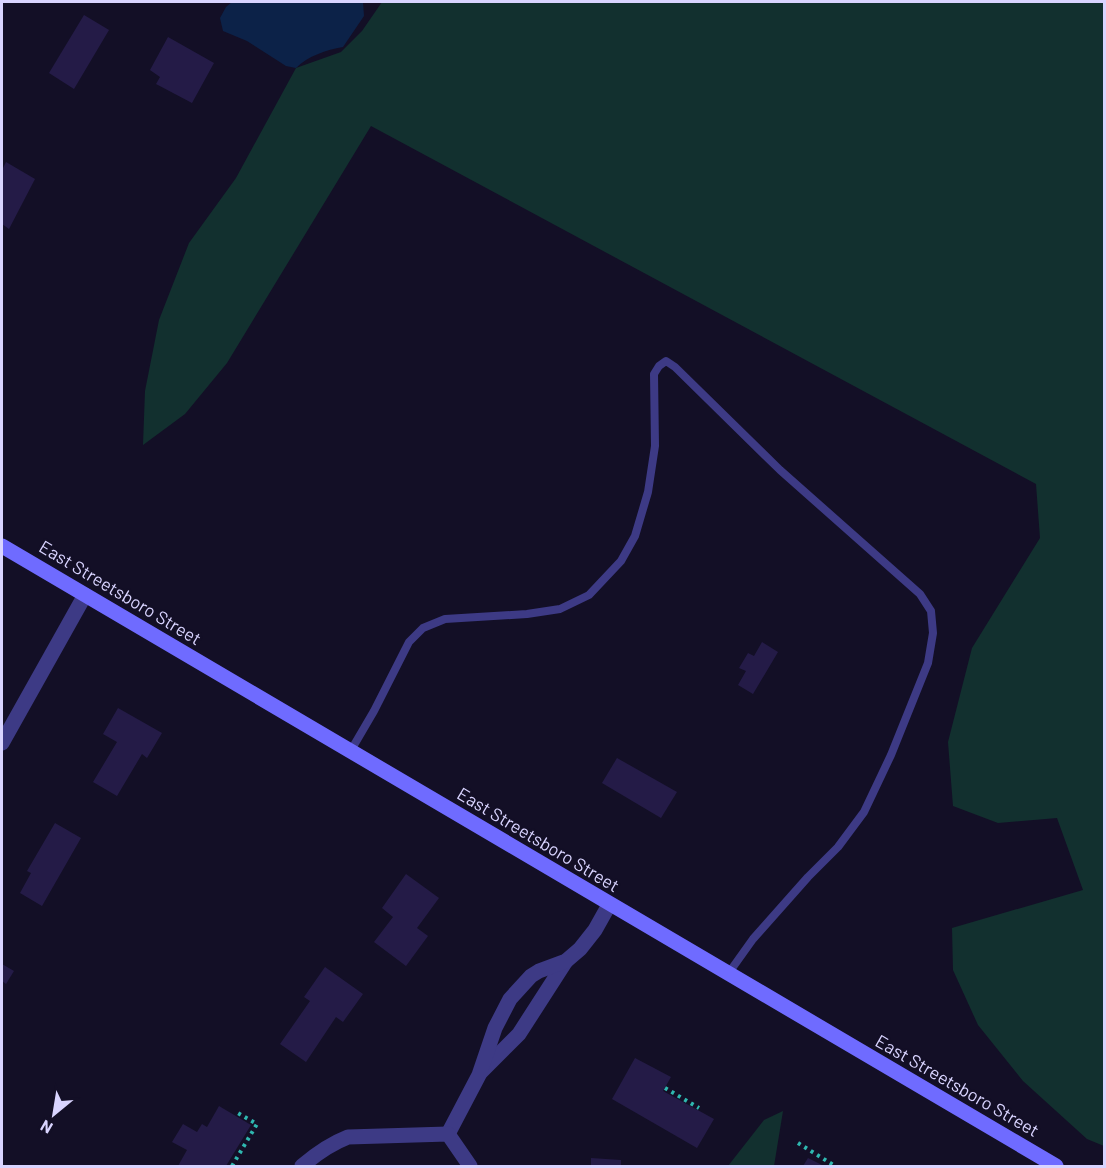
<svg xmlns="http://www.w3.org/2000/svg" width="1106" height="1168" font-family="Barlow,sans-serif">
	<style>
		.green { fill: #12302f }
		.water { fill: #0c2248 }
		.building { fill: #241b47 }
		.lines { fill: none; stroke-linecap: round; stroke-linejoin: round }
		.path { stroke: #2fb8b0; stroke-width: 4; stroke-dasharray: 3 4.5; stroke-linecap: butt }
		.service { stroke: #3d3a85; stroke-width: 8 }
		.minor { stroke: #3d3a85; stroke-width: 15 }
		.secondary { stroke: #6f6bff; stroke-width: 15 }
		.labels { text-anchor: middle; stroke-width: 4.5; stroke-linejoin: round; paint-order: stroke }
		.street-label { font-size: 18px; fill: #d9d4ff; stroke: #130f26 }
	</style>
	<rect width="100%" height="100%" fill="#130f26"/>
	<!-- green -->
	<g class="green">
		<polygon points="382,2 1104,2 1104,1146 1087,1139 1023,1081 978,1025 953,970 952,928 1083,890 1057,818 998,823 953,806 948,742 972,648 1040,538 1036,484 371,126 227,363 185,414 143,445 145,391 159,320 189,243 236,178 296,68 341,52 362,31"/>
		<polygon points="783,1111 774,1166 728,1166 764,1120"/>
	</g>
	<!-- water -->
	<path class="water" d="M232,2H363L364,16L343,47C326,50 308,56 296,68L286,66L247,41L223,31L220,18L226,7Z"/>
	<!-- building -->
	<g class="building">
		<polygon points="84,15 109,30 74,89 49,73"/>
		<polygon points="168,37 214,63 192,103 156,84 160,77 150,70"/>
		<polygon points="6,162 35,179 9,229 2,224 2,170"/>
		<polygon points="762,642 778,652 753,694 738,685 746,671 739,668 748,653 754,656"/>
		<polygon points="118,708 162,733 147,758 142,754 117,796 93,782 117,742 103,734"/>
		<polygon points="617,758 677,792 661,818 602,783"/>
		<polygon points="55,823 81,838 42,906 20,893 31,873 27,871"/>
		<polygon points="406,874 439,898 417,928 428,936 406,966 374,942 393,917 382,908"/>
		<polygon points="2,964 14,971 6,984 2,981"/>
		<polygon points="325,967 363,994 343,1022 336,1017 306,1062 280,1044 310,1001 304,997"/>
		<polygon points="635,1058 671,1077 663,1091 714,1119 697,1148 612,1099"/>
		<polygon points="219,1106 251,1125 226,1166 178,1166 187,1150 172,1142 183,1124 197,1132 202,1124 207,1127"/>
		<polygon points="591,1158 621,1160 621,1166 591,1166"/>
		<polygon points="808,1158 824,1166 803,1166"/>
	</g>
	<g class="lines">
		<!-- path -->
		<g class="path">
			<polyline points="665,1088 699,1108"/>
			<polyline points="798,1143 835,1166"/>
			<polyline points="232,1166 257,1124 236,1112"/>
		</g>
		<!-- service -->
		<polyline class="service" points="350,752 374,711 409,642 423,628 445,619 527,614 560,609 589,595 621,561 635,536 648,492 655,446 654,374 659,366 666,361 675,367 780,470 920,594 931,611 933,633 928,663 891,755 864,812 838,847 808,877 753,939 728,974"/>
		<!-- minor -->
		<g class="minor">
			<polyline points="2,743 85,595"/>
			<polyline points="481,1072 519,1034 566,961"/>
			<polyline points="448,1134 479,1075 495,1028 510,999 531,976 539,971 566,961 580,949 595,930 609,905"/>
			<path d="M302,1166C316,1154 330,1144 348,1137L448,1134L470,1166"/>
		</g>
		<!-- secondary -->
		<polyline class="secondary" points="2,546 1056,1166"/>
	</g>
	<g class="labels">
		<!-- street labels -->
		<g class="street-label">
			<text transform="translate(120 593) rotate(31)" y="6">East Streetsboro Street</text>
			<text transform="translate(538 840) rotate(31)" y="6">East Streetsboro Street</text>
			<text transform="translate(957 1086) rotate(30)" y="6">East Streetsboro Street</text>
		</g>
	</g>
	<!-- border -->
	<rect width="1106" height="1168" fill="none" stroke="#d9d4ff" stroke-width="6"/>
	<!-- north arrow -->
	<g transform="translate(54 1114) rotate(210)" stroke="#130f26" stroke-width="4.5" paint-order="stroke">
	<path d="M0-4.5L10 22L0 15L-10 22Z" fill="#d9d4ff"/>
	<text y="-9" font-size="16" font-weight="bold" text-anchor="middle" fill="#d9d4ff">N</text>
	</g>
</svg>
